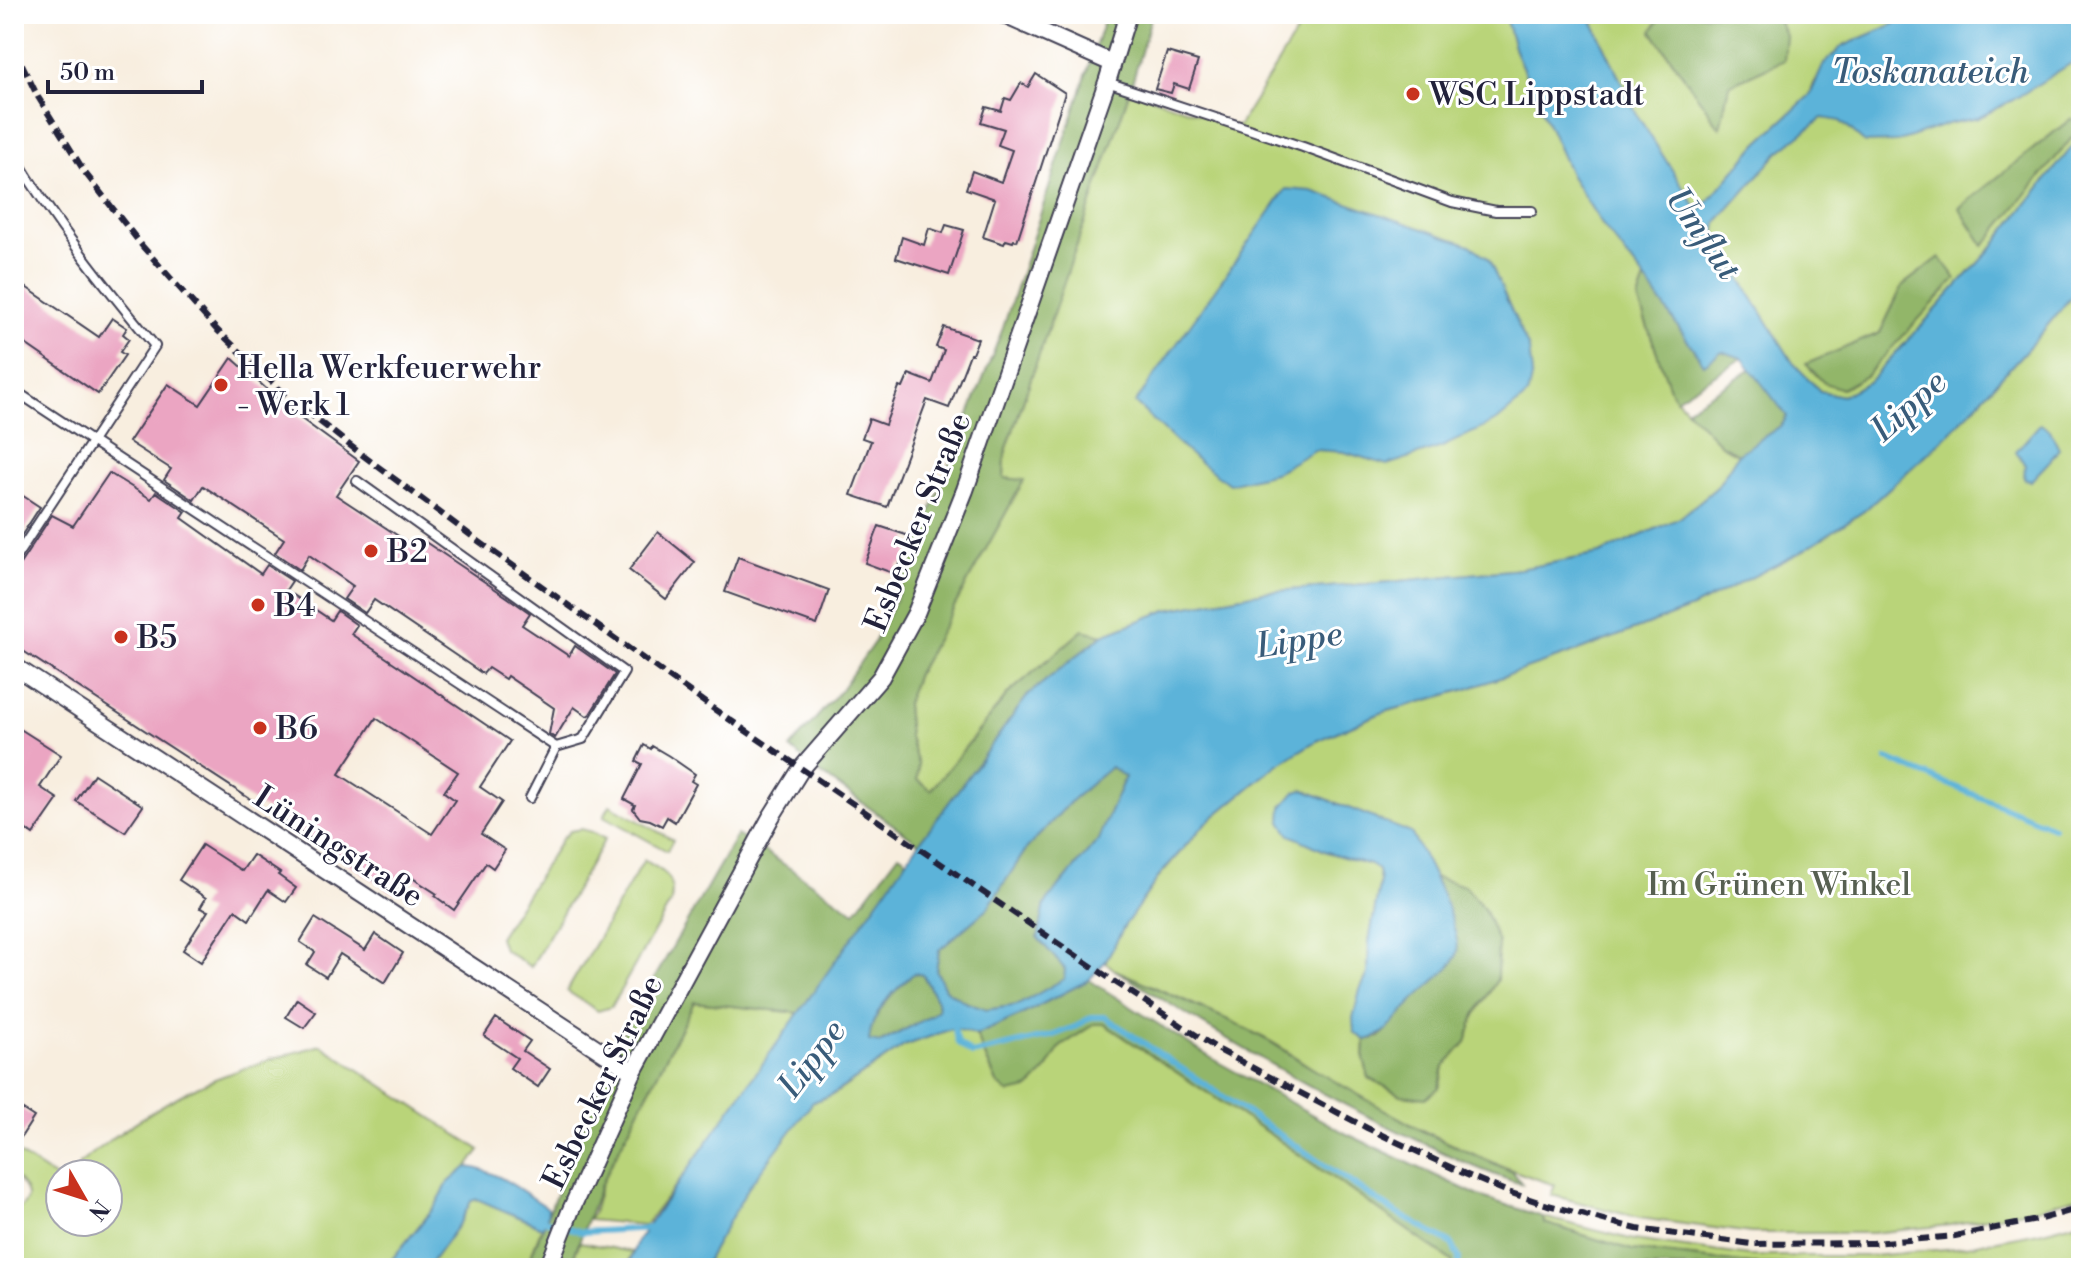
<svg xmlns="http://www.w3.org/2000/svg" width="2095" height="1282" font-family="'Libre Bodoni',serif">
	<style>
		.green { fill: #b9d479; stroke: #6e7b5a; stroke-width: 2; fill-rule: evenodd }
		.forest { fill: #92b669; stroke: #5a6c52; stroke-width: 2 }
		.water { fill: #5cb3d9; stroke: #3f6a8a; stroke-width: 2; fill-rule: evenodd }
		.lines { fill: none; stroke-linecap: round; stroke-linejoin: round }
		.stream { stroke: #5cb3d9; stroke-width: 6 }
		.building { fill: #eba5c2; fill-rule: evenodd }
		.lane-casing { stroke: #424154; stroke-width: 12 }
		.street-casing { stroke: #424154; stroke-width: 20 }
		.lane { stroke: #fff; stroke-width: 8 }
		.street { stroke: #fff; stroke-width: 16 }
		.rail { stroke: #22223b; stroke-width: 6; stroke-dasharray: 12 6; stroke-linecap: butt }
		.poi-dot { fill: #c8321e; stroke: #fff; stroke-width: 3 }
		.labels { text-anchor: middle; stroke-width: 6; stroke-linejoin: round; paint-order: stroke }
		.poi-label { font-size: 32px; fill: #22223b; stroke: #fff; text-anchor: start }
		.street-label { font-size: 32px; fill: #22223b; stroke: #fff }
		.park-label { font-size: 32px; fill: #576051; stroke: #fff }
		.water-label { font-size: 34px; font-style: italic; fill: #395c7a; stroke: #fff }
	</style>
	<rect width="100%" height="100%" fill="#fff"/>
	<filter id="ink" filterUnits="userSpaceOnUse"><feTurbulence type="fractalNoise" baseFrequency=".0125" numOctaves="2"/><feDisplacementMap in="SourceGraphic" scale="16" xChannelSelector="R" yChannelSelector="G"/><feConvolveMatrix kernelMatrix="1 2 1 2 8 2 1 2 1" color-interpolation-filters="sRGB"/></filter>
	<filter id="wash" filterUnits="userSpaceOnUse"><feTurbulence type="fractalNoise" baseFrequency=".006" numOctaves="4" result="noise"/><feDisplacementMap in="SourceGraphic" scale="32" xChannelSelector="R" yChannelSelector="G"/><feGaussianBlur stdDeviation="1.8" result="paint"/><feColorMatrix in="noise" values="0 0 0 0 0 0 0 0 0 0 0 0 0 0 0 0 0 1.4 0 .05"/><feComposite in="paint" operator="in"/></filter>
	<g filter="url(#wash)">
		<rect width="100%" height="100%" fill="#f8eedf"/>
		<!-- green -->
		<g class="green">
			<polygon points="1308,14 1504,14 1516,53 1571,176 1603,226 1645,279 1638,300 1672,394 1721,445 1738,454 1717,487 1680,518 1600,554 1520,569 1379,583 1264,592 1167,610 1103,635 1083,630 1009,693 931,790 916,780 918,764 909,737 906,704 917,674 1023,481 1004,478 1005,454 1130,90 1238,127"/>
			<polygon points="1589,14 1662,14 1652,32 1720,127 1728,85 1786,36 1775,14 1917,14 1841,47 1813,84 1810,95 1757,144 1699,213 1637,115"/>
			<path d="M2081,57V136L1990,250L1922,325L1869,382L1842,396L1820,391L1793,363L1715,237L1717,222L1779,152L1822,117L1840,120L1951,123L1978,118L2013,100ZM1941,257L1841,389L1807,364L1880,333L1903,285Z"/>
			<path d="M2081,285V437H2077L2073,476L2081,480V1196L2034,1209L1951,1225L1872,1233H1751L1639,1218L1551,1195L1555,1185C1472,1159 1398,1119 1323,1075C1304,1064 1286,1049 1266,1039C1217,1013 1166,992 1115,970L1105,962L1125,925L1162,873L1205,824L1277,765L1316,741L1381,713L1467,689L1575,652L1692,608L1801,552L1864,511L1952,431L2036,339ZM1304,790L1411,833L1434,877L1465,887L1497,980L1475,1015L1466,1042L1444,1067L1439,1088L1364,1060L1365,1040L1354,1032L1360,990L1368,974L1369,942L1380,881L1378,870L1370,865L1327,852Z"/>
			<polygon points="610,805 673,840 667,851 604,816"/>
			<polygon points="581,829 592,832 605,839 531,967 503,949 499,937 562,839 570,831"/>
			<path d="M644,860C666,873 675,875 671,902L611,1007L598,1011L567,991Z"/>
			<polygon points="694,1002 799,1013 688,1169 645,1225 588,1220 593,1213 601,1184"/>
			<polygon points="1094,1024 1104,1024 1274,1137 1453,1262 1452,1268 704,1268 709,1256 749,1185 813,1102 834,1094 904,1046 954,1028 976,1035 997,1083 1045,1072 1060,1047"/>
			<path d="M321,1045L480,1150L467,1167L448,1183L436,1205L385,1268H195L183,1266L181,1268H14V1211C35,1202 27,1188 14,1176V1151L60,1181V1222H108V1174H78L79,1164C120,1131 166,1099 215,1079C250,1065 285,1055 321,1045Z"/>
			<polygon points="478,1199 542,1227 526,1268 427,1268 461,1221 471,1201"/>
			<polygon points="1543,1217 1634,1240 1750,1256 1872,1256 1956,1248 2039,1232 2081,1221 2081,1268 1891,1268 1892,1266 1750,1264 1632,1250 1544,1223"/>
			<polygon points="580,1242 632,1252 627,1268 569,1268"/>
		</g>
		<!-- forest -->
		<g class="forest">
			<polygon points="1106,14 1152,14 1130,90 1005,454 1004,478 1024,480 917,674 906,704 909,737 918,764 917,780 931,790 1009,693 1083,630 1103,635 1029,694 919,843 816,770 790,748 840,691 875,641 899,592 1003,328"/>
			<polygon points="1662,14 1775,14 1786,36 1784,60 1729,85 1720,128 1652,31"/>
			<polygon points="2072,118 2080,128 1984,246 1959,208"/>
			<polygon points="1940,257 1956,279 1866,376 1842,389 1824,383 1806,364 1880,333 1903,285"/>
			<polygon points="1645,279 1703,363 1722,351 1742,358 1676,399 1672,394 1638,300"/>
			<polygon points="1752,369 1787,416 1782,425 1738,454 1721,445 1686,409"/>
			<polygon points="1111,767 1125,777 1098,840 1045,904 1038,938 1066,969 1064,979 1018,1005 986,1010 965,1002 945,989 936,970 939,950 987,909 1027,848 1073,799"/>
			<polygon points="737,835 761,849 855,912 899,854 908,860 799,1013 694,1002 601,1184 569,1268 526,1268 619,1040"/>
			<polygon points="1434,877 1465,886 1484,909 1498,942 1497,980 1475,1015 1466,1042 1444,1067 1439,1088 1425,1098 1401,1095 1369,1078 1364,1060 1365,1040 1380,1037 1411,1002 1442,896"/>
			<path d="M1115,970L1235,1023L1269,1041L1310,1067L1424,1132L1513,1172L1522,1184C1485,1173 1450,1156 1415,1139C1310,1091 1213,1031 1115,970Z"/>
			<path d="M914,973L923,975L937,1001L938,1010L931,1016L879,1043L868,1041C873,1011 892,993 914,973Z"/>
			<polygon points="1089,980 1216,1061 1347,1134 1479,1196 1543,1217 1544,1223 1632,1250 1750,1264 1893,1266 1891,1268 1452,1268 1452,1261 1274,1137 1104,1024 1094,1024 1060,1047 1045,1072 1028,1089 1009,1093 997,1083 976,1035 1019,1016"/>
		</g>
		<!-- water -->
		<g class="water">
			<path d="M1504,14H1589L1637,115L1699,212L1757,144L1810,95L1823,66L1841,47L1917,14H2081V57L2013,100L1978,118L1951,123L1896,142L1865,143L1840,121L1822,118L1779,152L1717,222L1715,237L1793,363L1820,391L1842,396L1869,382L1922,325L1990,250L2081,136V285L2036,339L1952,431L1864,511L1801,552L1692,608L1575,652L1467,689L1381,713L1316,741L1277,765L1205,824L1162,872L1125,925L1105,962L1089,980L1019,1016L976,1035L954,1028L904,1046L833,1094L813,1102L750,1185L709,1256L704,1268H628L637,1241L919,843L1029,694L1103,635L1167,610L1264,592L1379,583L1520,569L1600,554L1680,518L1717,487L1738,454L1782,425L1787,416L1742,358L1722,351L1704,364L1645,279L1603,226L1571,176L1516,53ZM1111,767L1125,777L1098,840L1045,904L1038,938L1065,969L1064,979L1018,1005L986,1010L965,1002L945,989L936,970L939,950L987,909L1027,848L1073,799ZM914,973L923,975L937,1001L938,1010L931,1016L880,1043L869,1041C871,1011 893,992 914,973Z"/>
			<polygon points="1286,189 1312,191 1470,245 1488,258 1529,349 1532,374 1527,396 1497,421 1442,447 1387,465 1344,452 1315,450 1274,473 1229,484 1188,453 1135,403"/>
			<path d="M2040,424L2050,430L2059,448C2052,461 2041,469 2031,481L2024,479L2025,465L2016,451Z"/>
			<path d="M1304,790L1411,833C1423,855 1468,938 1455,959C1448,971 1422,991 1411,1003C1395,1020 1389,1035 1365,1040L1354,1032L1353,1018L1360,990L1368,974L1369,942L1380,881L1378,870L1370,865L1327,852L1290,835L1281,822L1282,807L1295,792Z"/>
			<path d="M467,1167C496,1169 524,1193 548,1208L547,1221L542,1227L477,1199L471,1201L461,1221L427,1268H385L436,1205L448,1183Z"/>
		</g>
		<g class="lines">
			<!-- stream -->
			<g class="stream">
				<polyline points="1887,759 2053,827"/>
				<polyline points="954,1028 958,1043 972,1054 1054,1035 1077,1026 1091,1017 1105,1017 1393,1211 1452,1244 1459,1258 1458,1268"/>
				<polyline points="547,1221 582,1232 653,1228"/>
			</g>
		</g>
		<g id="blocks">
			<!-- building -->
			<g class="building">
				<polygon points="1167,52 1198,61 1189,89 1174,84 1171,93 1155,89"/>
				<polygon points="1036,74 1065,93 1017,241 1014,240 1013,242 1006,240 1004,244 983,237 995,199 966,189 972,171 1001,182 1012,150 998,145 1004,129 981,122 986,107 1001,111 1005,98 1011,100 1021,83 1028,87"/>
				<polygon points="946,225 964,230 949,275 896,258 902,237 924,245 929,228 943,233"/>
				<polygon points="14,279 99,337 112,318 127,328 123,334 129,339 120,352 125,355 98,394 14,336"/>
				<polygon points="944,327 978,339 972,354 970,354 949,408 927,400 887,507 851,495 871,441 862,438 869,419 885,425 899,387 903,388 909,374 932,383 944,350 936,347"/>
				<polygon points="232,358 292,412 359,461 336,495 415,547 421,539 507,597 530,613 522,625 569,656 575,646 615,674 590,714 587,716 574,707 555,738 549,734 554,708 507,676 505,679 488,668 483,674 374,600 365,613 344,599 353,586 309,555 300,570 275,553 284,539 203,486 194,500 164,480 171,469 129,442 168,384 200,405"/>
				<path d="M109,473L151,499L156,492L186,512L182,518L261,574L267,565L292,581L286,590L331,620L337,611L357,625L351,634L510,741L480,787L502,802L481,834L505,850L493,868L486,863L454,910L435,896L437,894L406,874L394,893L14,645V567L20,564L52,515L73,526ZM376,718L458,772L444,792L455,800L432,834L339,774Z"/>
				<polygon points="14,490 40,507 14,547"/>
				<polygon points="879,526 909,536 905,548 909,549 903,565 899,564 895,574 865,563"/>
				<polygon points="658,532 695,562 666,599 629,570"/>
				<polygon points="738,557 829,590 817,625 725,592"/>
				<polygon points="14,725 61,755 40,787 58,799 33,835 25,829 14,845"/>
				<polygon points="644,745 651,749 652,746 669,756 695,774 691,781 696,784 675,822 667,817 662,826 650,820 640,818 633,809 635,805 624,799 642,764 636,761"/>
				<polygon points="94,774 143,806 125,832 76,801"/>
				<polygon points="202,845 242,871 253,855 280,873 278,875 296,888 286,902 268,890 249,920 235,910 201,962 183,950 208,911 200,908 206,898 179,880"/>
				<polygon points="315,918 365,950 375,934 403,953 385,983 340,954 326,977 307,965 315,952 300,942"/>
				<polygon points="297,999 316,1012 304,1028 286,1017"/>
				<polygon points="496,1018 530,1041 523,1051 550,1069 538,1087 510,1068 517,1058 484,1036"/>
				<polygon points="14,1104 34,1117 14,1148"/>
			</g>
		</g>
	</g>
	<g filter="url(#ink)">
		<use href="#blocks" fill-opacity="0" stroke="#424154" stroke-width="2"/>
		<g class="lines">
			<!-- lane casing -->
			<g class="lane-casing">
				<g id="lane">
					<polyline points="1107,82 1303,147 1452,202 1496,211 1532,211"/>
					<path d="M14,155C55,223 104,285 155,346L14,560"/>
					<polyline points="14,390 556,747"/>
					<polyline points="357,481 624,672 583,739 556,747 530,798"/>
				</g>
			</g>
			<!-- street casing -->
			<g class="street-casing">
				<g id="street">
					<polyline points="1002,14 1112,63"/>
					<polyline points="14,666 633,1072"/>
					<polyline points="548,1268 570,1212 633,1072 771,817 801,769 881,677 916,613 965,490 1107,82 1128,14"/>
				</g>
			</g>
			<!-- lane -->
			<use href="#lane" class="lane"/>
			<!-- street -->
			<use href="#street" class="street"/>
			<!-- rail -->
			<polyline class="rail" points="14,48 38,97 86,174 143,247 216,329 287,396 361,454 477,540 711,707 1109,978 1219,1050 1367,1128 1465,1174 1508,1192 1548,1205 1637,1229 1752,1244 1873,1243 1955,1236 2037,1220 2081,1208"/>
		</g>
	</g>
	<!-- markers -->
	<g class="poi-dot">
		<circle cx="1413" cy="94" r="8"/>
		<circle cx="221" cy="385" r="8"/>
		<circle cx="371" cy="551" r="8"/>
		<circle cx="258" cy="605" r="8"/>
		<circle cx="121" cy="637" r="8"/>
		<circle cx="260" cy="728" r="8"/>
	</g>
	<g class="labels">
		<!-- poi labels -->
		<g class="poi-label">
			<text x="1429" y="105">WSC Lippstadt</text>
			<text x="237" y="378">Hella Werkfeuerwehr<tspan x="237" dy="37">- Werk 1</tspan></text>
			<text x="387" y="562">B2</text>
			<text x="274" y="616">B4</text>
			<text x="137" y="648">B5</text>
			<text x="276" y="739">B6</text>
		</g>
		<!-- street labels -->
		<g class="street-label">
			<text transform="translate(917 522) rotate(-68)" y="11">Esbecker Straße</text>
			<text transform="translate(339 846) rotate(33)" y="11">Lüningstraße</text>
			<text transform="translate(602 1082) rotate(-64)" y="11">Esbecker Straße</text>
		</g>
		<!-- park labels -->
		<g class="park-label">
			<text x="1779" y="895">Im Grünen Winkel</text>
		</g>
		<!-- water labels -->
		<g class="water-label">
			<text x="1930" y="83">Toskanateich</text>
			<text transform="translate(1704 233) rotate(55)" y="12">Umflut</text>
			<text transform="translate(1908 405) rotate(-42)" y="12">Lippe</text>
			<text transform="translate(1299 639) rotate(-9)" y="12">Lippe</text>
			<text transform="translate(811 1058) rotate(-53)" y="12">Lippe</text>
		</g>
	</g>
	<!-- margin -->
	<rect width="2095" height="1282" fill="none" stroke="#fff" stroke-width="48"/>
	<!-- north arrow -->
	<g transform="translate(84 1198) rotate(129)"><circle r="38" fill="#ffffff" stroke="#a7a7b1" stroke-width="2"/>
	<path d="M0-6L14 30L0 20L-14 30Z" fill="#c8321e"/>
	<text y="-12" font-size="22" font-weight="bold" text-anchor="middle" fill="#22223b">N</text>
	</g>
	<!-- scale -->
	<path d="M48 80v12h154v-12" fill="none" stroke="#22223b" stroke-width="4"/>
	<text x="60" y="80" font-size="24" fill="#22223b" stroke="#ffffff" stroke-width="6" paint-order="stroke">50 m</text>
</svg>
